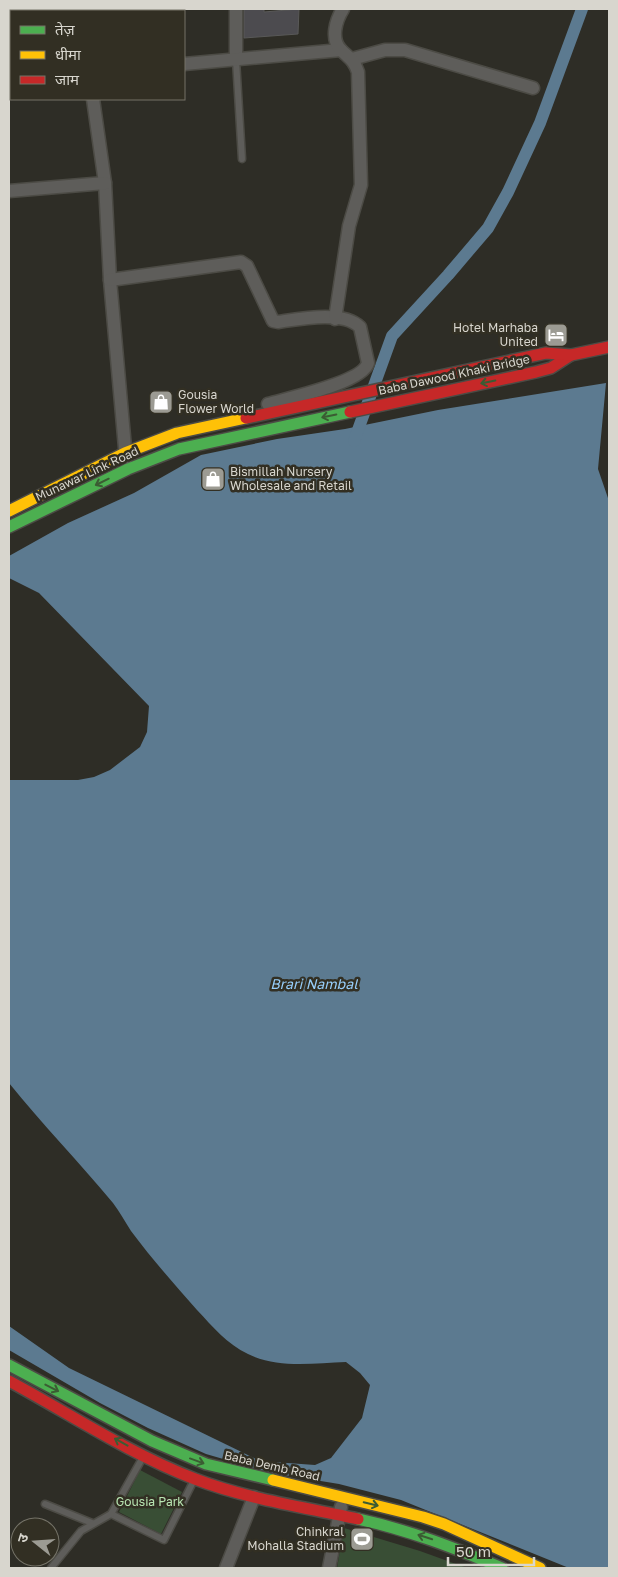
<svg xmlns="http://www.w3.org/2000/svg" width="618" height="1577" font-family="'Golos Text','Noto Sans Devanagari',sans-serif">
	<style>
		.green { fill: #394e35 }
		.water { fill: #5c7a90 }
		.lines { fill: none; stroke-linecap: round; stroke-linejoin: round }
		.canal { stroke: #5c7a90; stroke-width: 12 }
		.building { fill: #4c4b4f; stroke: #595958 }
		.lane-casing { stroke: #4c4b45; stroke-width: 9 }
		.street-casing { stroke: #4c4b45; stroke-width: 15 }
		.fast-casing { stroke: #4c4b45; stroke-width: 14 }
		.slow-casing { stroke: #4c4b45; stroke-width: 14 }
		.jam-casing { stroke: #4c4b45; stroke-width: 14 }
		.lane { stroke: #5e5d5a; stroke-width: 6 }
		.street { stroke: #5e5d5a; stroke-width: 12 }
		.fast { stroke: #4caf50; stroke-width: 11 }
		.slow { stroke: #ffc107; stroke-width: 11 }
		.jam { stroke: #c62828; stroke-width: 11 }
		.oneway { stroke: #3b5c33 }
		.labels { text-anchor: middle; stroke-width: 5; stroke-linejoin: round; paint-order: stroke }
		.poi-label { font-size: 12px; fill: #d8d6ce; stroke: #322f23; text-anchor: end }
		.street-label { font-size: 12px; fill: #d8d6ce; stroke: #322f23 }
		.park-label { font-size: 12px; fill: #b8e5b2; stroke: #322f23 }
		.water-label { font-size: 14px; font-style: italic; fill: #97cefa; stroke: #322f23 }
	</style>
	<rect width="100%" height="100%" fill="#2e2d26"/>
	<!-- green -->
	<g class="green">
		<polygon points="140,1470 182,1492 161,1534 119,1512"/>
		<polygon points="344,1528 420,1551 467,1568 337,1568"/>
	</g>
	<!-- water -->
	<path class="water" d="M606,383L598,469L609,501V1568H569L401,1500L339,1484L272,1473L206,1454L148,1428L100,1403L9,1350V1326L69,1368L260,1461L315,1465L331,1458L362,1418L370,1385L360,1373L346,1362C314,1363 278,1369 248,1354C227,1344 213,1327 197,1310C174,1284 152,1259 131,1231C125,1222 120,1212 113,1203C79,1162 42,1124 9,1083V780H78L94,777L110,770L140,747L147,732L149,706L39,593L9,578V556L68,523L134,493L201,455L277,439L345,429L438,410Z"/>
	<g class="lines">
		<!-- canal -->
		<polyline class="canal" points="354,441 392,336 448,275 488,228 508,192 540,123 582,9"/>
	</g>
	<!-- building -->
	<polygon class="building" points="244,9 264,9 264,12 299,9 298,34 244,38"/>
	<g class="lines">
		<!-- lane casing -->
		<g class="lane-casing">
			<g id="lane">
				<polyline points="236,60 242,159"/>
				<polyline points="45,1504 92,1523"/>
				<polyline points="111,1514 164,1540 194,1480"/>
				<polyline points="51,1568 81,1531 111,1514 143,1457"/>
			</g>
		</g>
		<!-- street casing -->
		<g class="street-casing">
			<g id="street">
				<polyline points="86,9 87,11"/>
				<polyline points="352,59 385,50 405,50 533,88"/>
				<polyline points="236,60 236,9"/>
				<polyline points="184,64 341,50"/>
				<polyline points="9,68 11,68"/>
				<polyline points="93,99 105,183 110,280 126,459"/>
				<polyline points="9,191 105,183"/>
				<path d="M110,280L241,262L247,266L273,321L278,322C299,319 343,310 360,327L368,363C362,383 288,398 268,404"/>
				<path d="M335,319L349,226L361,185L358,72C354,60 349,58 341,50C330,39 336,20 343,9"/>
				<polyline points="226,1568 254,1497"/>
				<polyline points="329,1568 341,1507"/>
			</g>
		</g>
		<!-- fast casing -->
		<g class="fast-casing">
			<g id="fast">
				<polyline points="9,527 128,469 179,449 350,412"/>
				<polyline points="9,1365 152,1441 206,1464 273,1480"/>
				<path d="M358,1519C409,1530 455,1548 502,1568"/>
			</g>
		</g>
		<!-- slow casing -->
		<g class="slow-casing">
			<g id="slow">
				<polyline points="9,511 125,453 177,433 246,418"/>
				<polyline points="273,1480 423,1517 444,1524 540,1568"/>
			</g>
		</g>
		<!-- jam casing -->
		<g class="jam-casing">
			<g id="jam">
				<polyline points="350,412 536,372 551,368 571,355"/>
				<polyline points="246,418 546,353 571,355 609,347"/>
				<path d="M9,1381C70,1414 130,1454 195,1479C247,1499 304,1507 358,1519"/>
			</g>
		</g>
		<!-- lane -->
		<use href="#lane" class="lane"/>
		<!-- street -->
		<use href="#street" class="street"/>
		<!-- fast -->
		<use href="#fast" class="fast"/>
		<!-- slow -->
		<use href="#slow" class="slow"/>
		<!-- jam -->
		<use href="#jam" class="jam"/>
	</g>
	<!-- one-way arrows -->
	<defs><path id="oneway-shaft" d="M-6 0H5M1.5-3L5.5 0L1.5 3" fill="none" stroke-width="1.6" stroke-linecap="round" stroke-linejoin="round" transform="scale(1.25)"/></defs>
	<g class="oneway">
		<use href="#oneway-shaft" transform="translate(488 382) rotate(168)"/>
		<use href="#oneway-shaft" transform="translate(329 416) rotate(168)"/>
		<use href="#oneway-shaft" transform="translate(102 482) rotate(154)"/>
		<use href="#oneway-shaft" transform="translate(52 1388) rotate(27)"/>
		<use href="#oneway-shaft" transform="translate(121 1442) rotate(-151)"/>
		<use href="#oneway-shaft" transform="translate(197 1461) rotate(20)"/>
		<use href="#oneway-shaft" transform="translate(371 1504) rotate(13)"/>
		<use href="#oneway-shaft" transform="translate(425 1537) rotate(-162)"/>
	</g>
	<!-- icons -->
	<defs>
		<g id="hotel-square" transform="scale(1.25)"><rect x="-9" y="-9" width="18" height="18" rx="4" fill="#9c9b93" stroke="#322f23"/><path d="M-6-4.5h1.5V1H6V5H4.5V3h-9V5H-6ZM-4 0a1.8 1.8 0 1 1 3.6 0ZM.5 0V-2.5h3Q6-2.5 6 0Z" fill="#fff"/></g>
		<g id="shop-square" transform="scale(1.25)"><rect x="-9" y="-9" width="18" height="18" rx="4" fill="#9c9b93" stroke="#322f23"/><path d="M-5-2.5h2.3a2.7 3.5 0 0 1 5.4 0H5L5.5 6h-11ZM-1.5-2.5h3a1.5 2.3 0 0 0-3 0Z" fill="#fff"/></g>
		<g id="stadium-square" transform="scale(1.25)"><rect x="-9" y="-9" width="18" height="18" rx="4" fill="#9c9b93" stroke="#322f23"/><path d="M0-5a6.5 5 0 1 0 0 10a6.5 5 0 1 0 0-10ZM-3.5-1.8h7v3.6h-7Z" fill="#fff"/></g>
	</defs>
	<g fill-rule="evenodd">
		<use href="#hotel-square" x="556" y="335"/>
		<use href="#shop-square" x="161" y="402"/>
		<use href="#shop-square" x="213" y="479"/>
		<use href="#stadium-square" x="362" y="1539"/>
	</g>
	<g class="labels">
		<!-- poi labels -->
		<g class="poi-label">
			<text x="538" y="332">Hotel Marhaba<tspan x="538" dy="14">United</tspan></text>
			<text x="178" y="399" text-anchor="start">Gousia<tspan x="178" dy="14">Flower World</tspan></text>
			<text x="230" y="476" text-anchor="start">Bismillah Nursery<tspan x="230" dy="14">Wholesale and Retail</tspan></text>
			<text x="344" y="1536">Chinkral<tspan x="344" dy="14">Mohalla Stadium</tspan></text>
		</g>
		<!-- street labels -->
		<g class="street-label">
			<text transform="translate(454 375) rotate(-12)" y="4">Baba Dawood Khaki Bridge</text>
			<text transform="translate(87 474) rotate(-25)" y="4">Munawar Link Road</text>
			<text transform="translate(272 1466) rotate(13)" y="4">Baba Demb Road</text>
		</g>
		<!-- park labels -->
		<g class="park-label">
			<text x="150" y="1506">Gousia Park</text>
		</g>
		<!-- water labels -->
		<g class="water-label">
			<text x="314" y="989">Brari Nambal</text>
		</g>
	</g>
	<!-- border -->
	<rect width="618" height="1577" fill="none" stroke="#d8d6ce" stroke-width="20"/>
	<!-- legend -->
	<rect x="10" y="10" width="175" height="90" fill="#322f23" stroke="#747267"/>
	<rect x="20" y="26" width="25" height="8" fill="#4caf50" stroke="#747267"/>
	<text x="55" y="35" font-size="15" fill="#d8d6ce">तेज़</text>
	<rect x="20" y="51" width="25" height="8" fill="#ffc107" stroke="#747267"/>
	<text x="55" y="60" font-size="15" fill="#d8d6ce">धीमा</text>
	<rect x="20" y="76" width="25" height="8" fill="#c62828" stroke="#747267"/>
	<text x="55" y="85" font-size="15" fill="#d8d6ce">जाम</text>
	<!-- north arrow -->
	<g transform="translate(35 1542) rotate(287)"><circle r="24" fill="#322f23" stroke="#747267"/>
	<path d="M0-4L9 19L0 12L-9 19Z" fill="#9c9b93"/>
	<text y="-8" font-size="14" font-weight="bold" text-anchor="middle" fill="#d8d6ce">उ</text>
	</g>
	<!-- scale -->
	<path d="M448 1557v8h86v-8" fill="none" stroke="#d8d6ce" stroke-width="2.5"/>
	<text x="456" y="1557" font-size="15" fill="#d8d6ce" stroke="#322f23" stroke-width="4" paint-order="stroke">50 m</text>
</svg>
